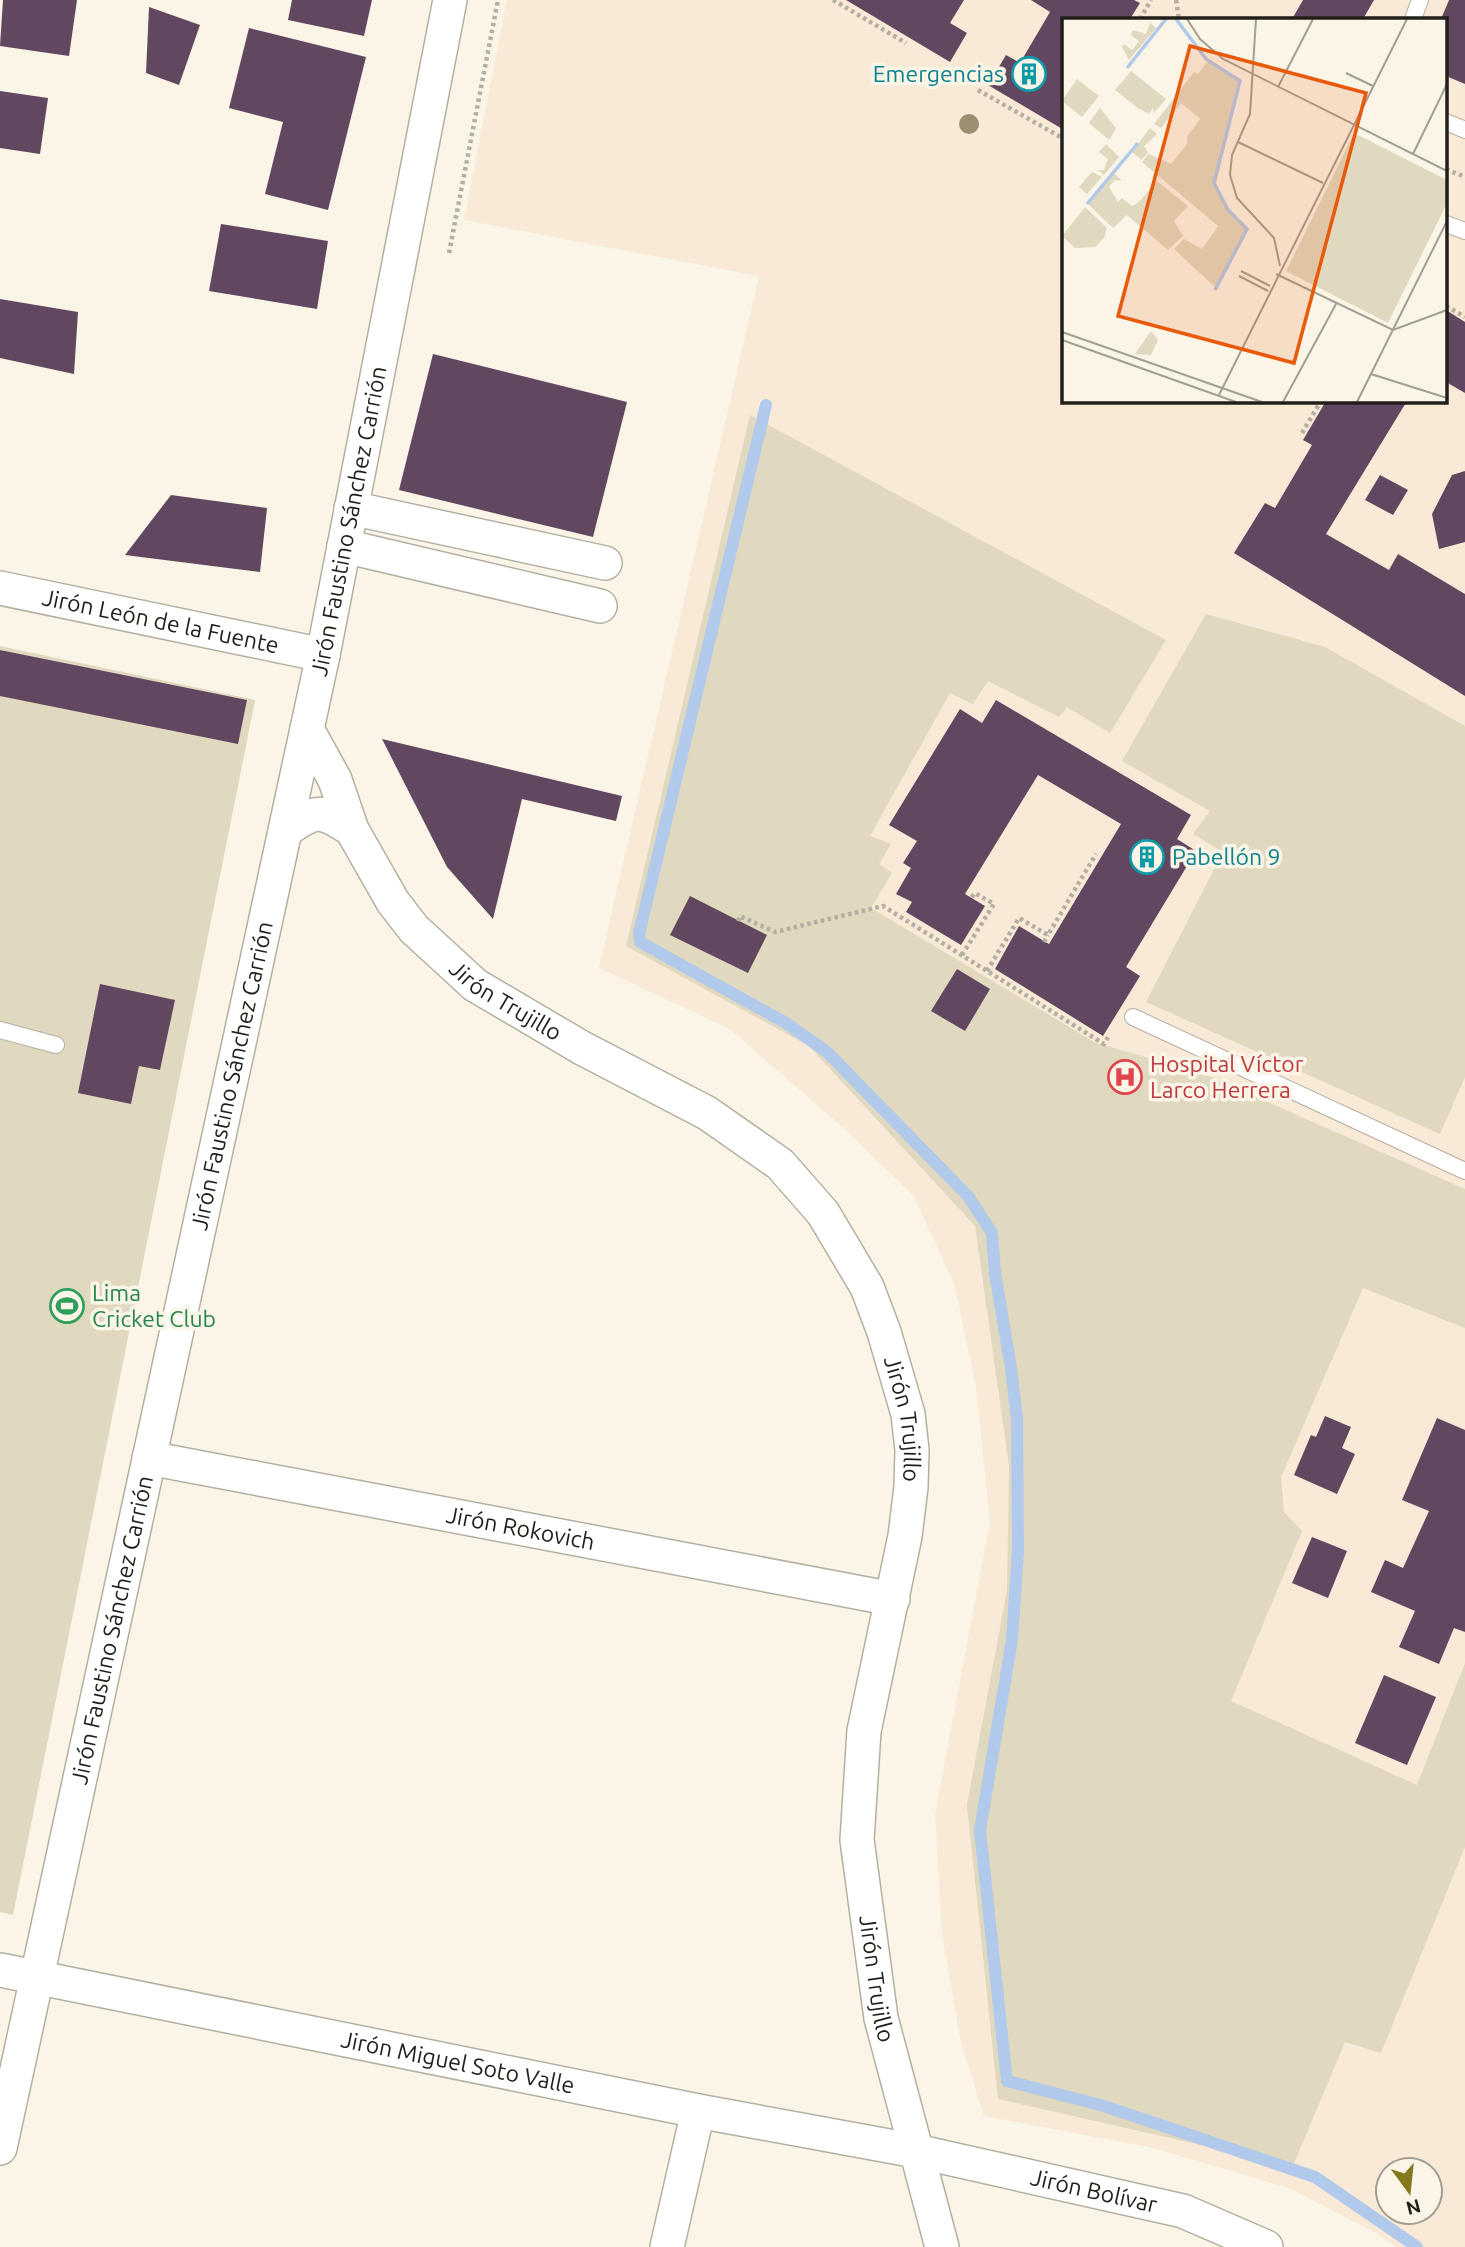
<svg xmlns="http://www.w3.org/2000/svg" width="1465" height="2247" font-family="Ubuntu,sans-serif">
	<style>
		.medical { fill: #f9e9d7; fill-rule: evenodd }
		.green { fill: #e0d8bf }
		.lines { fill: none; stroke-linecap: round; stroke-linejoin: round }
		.stream { stroke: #b1c9ea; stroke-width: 12 }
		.building { fill: #624760 }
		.lane-casing { stroke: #b4b0a1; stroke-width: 18 }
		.street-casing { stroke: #b4b0a1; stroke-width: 36 }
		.path { stroke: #b3afa3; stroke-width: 4.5; stroke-dasharray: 3.5 3.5; stroke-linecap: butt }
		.lane { stroke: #fff; stroke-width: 16 }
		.street { stroke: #fff; stroke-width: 33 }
		.tree { fill: #9a906f }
		.labels { text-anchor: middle; stroke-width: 7; stroke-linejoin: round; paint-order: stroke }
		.culture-label { font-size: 23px; fill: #0d838f; stroke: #faf5e6; text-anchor: end }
		.street-label { font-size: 23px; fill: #211f1a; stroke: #faf5e6 }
		.health-label { font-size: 23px; fill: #be3a42; stroke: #faf5e6; text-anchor: start }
		.leisure-label { font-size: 23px; fill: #27864d; stroke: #faf5e6; text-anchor: start }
		.inset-river { fill: none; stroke: #b1c9ea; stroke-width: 3.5 }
		.inset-road { fill: none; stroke: #a39f94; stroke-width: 2 }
		.view { fill: #e8590c; fill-opacity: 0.15; stroke: #e8590c; stroke-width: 3.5 }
		.inset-edge { fill: none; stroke: #211f1a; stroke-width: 3.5 }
	</style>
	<rect width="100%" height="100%" fill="#faf5e6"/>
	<!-- medical -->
	<path class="medical" d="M507,0H1465V2247H1396L1378,2234L1289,2188L1149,2147L984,2116L961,2043L942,1934L935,1814L990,1522L976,1386L954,1283L913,1195L840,1125L730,1029L599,968L759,276L464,220ZM1064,19H1446V401H1064ZM1388,2170H1430V2212H1388Z"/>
	<!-- green -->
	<g class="green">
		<polygon points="750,415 1166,640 1110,733 1067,707 1059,717 988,681 973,704 950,693 870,836 891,844 879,864 892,873 871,908 1096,1043 1202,1073 1465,1189 1465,1328 1363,1288 1281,1477 1284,1512 1302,1531 1231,1701 1417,1785 1465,1663 1465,1847 1381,2053 1345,2042 1293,2166 998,2099 967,1805 1007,1590 1009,1466 975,1226 809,1046 626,946"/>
		<polygon points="1206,614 1325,647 1465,726 1465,1077 1440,1134 1146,1002 1223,852 1193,834 1210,811 1122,761"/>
		<polygon points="0,646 255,700 13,1915 0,1912"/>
	</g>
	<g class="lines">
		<!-- stream -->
		<polyline class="stream" points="766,405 639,934 640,942 786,1023 827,1052 968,1196 992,1233 995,1273 1011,1368 1017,1419 1018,1551 1012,1640 980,1830 1007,2081 1104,2106 1315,2177 1417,2247"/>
	</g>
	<!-- building -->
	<g class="building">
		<polygon points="3,0 77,0 69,56 0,46"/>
		<polygon points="292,0 372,0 364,36 288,20"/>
		<polygon points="846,0 964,0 950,23 967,33 950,62"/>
		<polygon points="1031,0 1134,0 1140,3 1130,19 1064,19 1064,130 988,85 1006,55 1020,63 1050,12"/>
		<polygon points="1303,0 1374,0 1363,19 1292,19"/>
		<polygon points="1449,0 1465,0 1465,84 1446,76 1446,19 1441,19"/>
		<polygon points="149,7 200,25 179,85 146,73"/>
		<polygon points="249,28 366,57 328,210 265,194 283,122 229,108"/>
		<polygon points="0,91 48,98 40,154 0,148"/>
		<polygon points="221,224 328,241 317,309 209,291"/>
		<polygon points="0,299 78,312 74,374 0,358"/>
		<polygon points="1446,310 1465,322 1465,393 1446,382"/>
		<polygon points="433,354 627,402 593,537 399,490"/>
		<polygon points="1326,401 1407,401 1326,534 1389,570 1398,554 1465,594 1465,696 1234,553 1265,503 1275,508 1312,445 1303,440"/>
		<polygon points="1465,471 1465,542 1439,549 1432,514 1452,475"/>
		<polygon points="1380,475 1408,490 1393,515 1365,500"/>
		<polygon points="171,495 267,508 260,572 125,555"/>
		<polygon points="0,650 247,700 238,744 0,696"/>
		<polygon points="996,700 1191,815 1177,839 1196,851 1126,967 1140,976 1103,1036 995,969 1019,926 1049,944 1121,824 1038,775 965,894 985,906 961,945 906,912 912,902 896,894 911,868 903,863 917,841 889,825 960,709 982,723"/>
		<polygon points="382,739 622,796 616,821 522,799 493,919 447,867"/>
		<polygon points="690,896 767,935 748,973 670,935"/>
		<polygon points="957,969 990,989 965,1031 931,1011"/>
		<polygon points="100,984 175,1000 160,1070 139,1066 131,1104 78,1093"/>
		<polygon points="1325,1416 1351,1427 1342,1448 1355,1454 1337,1494 1294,1475 1311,1435 1316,1437"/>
		<polygon points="1437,1418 1465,1430 1465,1632 1454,1628 1439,1664 1399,1647 1415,1611 1371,1592 1385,1560 1403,1568 1429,1511 1402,1500"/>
		<polygon points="1312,1537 1347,1551 1328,1598 1292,1583"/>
		<polygon points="1384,1675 1436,1697 1407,1765 1355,1743"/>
	</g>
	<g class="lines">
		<!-- lane casing -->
		<g class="lane-casing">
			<g id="lane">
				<polyline points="1413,19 1420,0"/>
				<polyline points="1446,122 1465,130"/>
				<polyline points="1446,224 1465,231"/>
				<polyline points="1133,1017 1465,1171"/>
				<polyline points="0,1030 56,1045"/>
			</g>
		</g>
		<!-- street casing -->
		<g class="street-casing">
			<g id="street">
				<polyline points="351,508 605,563"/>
				<polyline points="344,546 600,606"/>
				<path id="s1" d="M0,588L323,655"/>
				<path id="s2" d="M307,729L335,780L352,830L393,902L414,929L475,985L582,1048L707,1113L780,1164L823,1213L867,1287L884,1332L908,1414L912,1450L911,1487L905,1536L864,1731L857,1840L881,2018L942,2247"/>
				<path d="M285,831C316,809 320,809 352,830"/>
				<path id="s3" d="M149,1458L893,1599"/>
				<path id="s4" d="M0,1970L698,2111L916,2151L1183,2211L1266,2247"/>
				<path id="s5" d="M0,2148L323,655L450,0"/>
				<polyline points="667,2247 698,2111"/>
			</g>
		</g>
		<!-- path -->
		<g class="path">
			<polyline points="833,0 906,43"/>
			<polyline points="1176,0 1179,19"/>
			<polyline points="1140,19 1151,0"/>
			<polyline points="978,90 1064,139"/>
			<polyline points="1446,169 1465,177"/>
			<polyline points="449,253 498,0"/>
			<polyline points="1446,306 1465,317"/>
			<polyline points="1302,433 1321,401"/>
			<polyline points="738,921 740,916 775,932 883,906 1104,1044 1110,1034"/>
			<polyline points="1044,942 1048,935"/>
			<polyline points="962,955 994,904 975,893 971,898"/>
			<polyline points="987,971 1019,918 1048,935 1096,854"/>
		</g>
		<!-- lane -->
		<use href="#lane" class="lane"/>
		<!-- street -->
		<use href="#street" class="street"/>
	</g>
	<!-- trees -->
	<circle class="tree" cx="969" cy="124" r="10"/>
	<!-- icons -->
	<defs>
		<g id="building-ring" transform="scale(1.75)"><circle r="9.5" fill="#faf5e6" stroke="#0f9aa8" stroke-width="1.5"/><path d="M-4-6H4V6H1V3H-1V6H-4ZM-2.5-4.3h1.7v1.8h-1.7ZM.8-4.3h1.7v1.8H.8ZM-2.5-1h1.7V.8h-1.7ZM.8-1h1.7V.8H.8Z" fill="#0f9aa8"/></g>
		<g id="hospital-ring" transform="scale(1.75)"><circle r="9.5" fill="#faf5e6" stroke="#e0444e" stroke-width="1.5"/><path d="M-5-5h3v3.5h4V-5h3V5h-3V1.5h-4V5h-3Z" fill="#e0444e"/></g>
		<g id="stadium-ring" transform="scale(1.75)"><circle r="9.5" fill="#faf5e6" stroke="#2e9e5b" stroke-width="1.5"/><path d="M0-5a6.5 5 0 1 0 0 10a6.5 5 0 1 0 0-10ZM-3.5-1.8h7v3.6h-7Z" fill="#2e9e5b"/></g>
	</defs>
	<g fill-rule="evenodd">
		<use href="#building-ring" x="1029" y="74"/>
		<use href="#building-ring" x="1147" y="857"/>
		<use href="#hospital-ring" x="1125" y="1077"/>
		<use href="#stadium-ring" x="67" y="1306"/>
	</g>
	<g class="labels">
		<!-- culture labels -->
		<g class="culture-label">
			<text x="1004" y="82">Emergencias</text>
			<text x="1172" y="865" text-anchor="start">Pabellón 9</text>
		</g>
		<!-- street labels -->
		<g class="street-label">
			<text dy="8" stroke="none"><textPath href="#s5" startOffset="1664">Jirón Faustino Sánchez Carrión</textPath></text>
			<text dy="8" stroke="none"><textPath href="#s1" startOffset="164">Jirón León de la Fuente</textPath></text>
			<text dy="8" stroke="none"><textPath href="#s2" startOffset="345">Jirón Trujillo</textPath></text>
			<text dy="8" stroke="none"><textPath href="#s5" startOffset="1097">Jirón Faustino Sánchez Carrión</textPath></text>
			<text dy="8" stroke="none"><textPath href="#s2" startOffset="954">Jirón Trujillo</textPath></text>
			<text dy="8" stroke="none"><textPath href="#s3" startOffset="378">Jirón Rokovich</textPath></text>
			<text dy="8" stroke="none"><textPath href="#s5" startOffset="530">Jirón Faustino Sánchez Carrión</textPath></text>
			<text dy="8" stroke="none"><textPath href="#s2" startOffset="1521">Jirón Trujillo</textPath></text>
			<text dy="8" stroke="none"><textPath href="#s4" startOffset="467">Jirón Miguel Soto Valle</textPath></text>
			<text dy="8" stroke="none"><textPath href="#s4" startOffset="1116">Jirón Bolívar</textPath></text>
		</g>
		<!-- health labels -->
		<g class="health-label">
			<text x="1150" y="1072">Hospital Víctor<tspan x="1150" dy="26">Larco Herrera</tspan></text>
		</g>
		<!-- leisure labels -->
		<g class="leisure-label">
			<text x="92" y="1301">Lima<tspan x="92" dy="26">Cricket Club</tspan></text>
		</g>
	</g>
	<!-- overview -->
	<g transform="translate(1062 18)">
		<rect width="385" height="385" fill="#faf5e6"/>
		<path d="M88,5L94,10L67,42L60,29L62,26L70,32L77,23L69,17L71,12L84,16ZM146,43L179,61L154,166L168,193L187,211L155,271L112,231L122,221L140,231L156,208L80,144L87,136L109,146L125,126V119L138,101L119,85L99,110L92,106L132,54L136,56ZM69,53L104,81L92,95L91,90L87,96L76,90L53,72ZM15,61L37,78L20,99L0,83ZM38,90L54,110L47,122L27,105ZM88,110L95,116L82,128L86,135L79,142L70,134ZM292,115L385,162V185L326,305L224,253ZM44,126L57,139L42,157L36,152H42L46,141L37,134ZM30,154L40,159L25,176L17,169ZM52,155L60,163L53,162L47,169L56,184L60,180L70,188L77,184L95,163L126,188L112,203L121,218L106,232L65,197L51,210L26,186ZM23,189L45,210L42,220L33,229L13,230L0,218ZM89,313L96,322L89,337L73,336Z" fill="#e0d8bf"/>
		<path class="inset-river" d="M114,1L144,41L178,63L152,165L166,192L185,211L153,272M65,50L104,1M25,186L76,125"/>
		<path class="inset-road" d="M125,1L138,21L161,41L385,153M194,1L188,96L170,137L168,157L175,180L212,220L218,248M284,55L311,68M216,69L251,1M176,124L261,165M351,136L385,66M179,253L208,268M214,256L331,312L385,292M177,258L206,273M0,314L200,384M0,322L174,384M309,356L385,380M157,377L345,1M221,384L274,286M295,384L385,203"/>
		<path class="view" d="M128,28L304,75L232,345L56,298Z"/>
		<rect width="385" height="385" class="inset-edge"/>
	</g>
	<!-- north arrow -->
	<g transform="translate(1409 2191) rotate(165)"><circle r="33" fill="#faf5e6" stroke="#a39f94" stroke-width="2"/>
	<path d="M0-5L12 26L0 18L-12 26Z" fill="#85791e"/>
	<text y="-10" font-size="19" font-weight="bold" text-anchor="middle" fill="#211f1a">N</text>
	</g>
</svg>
